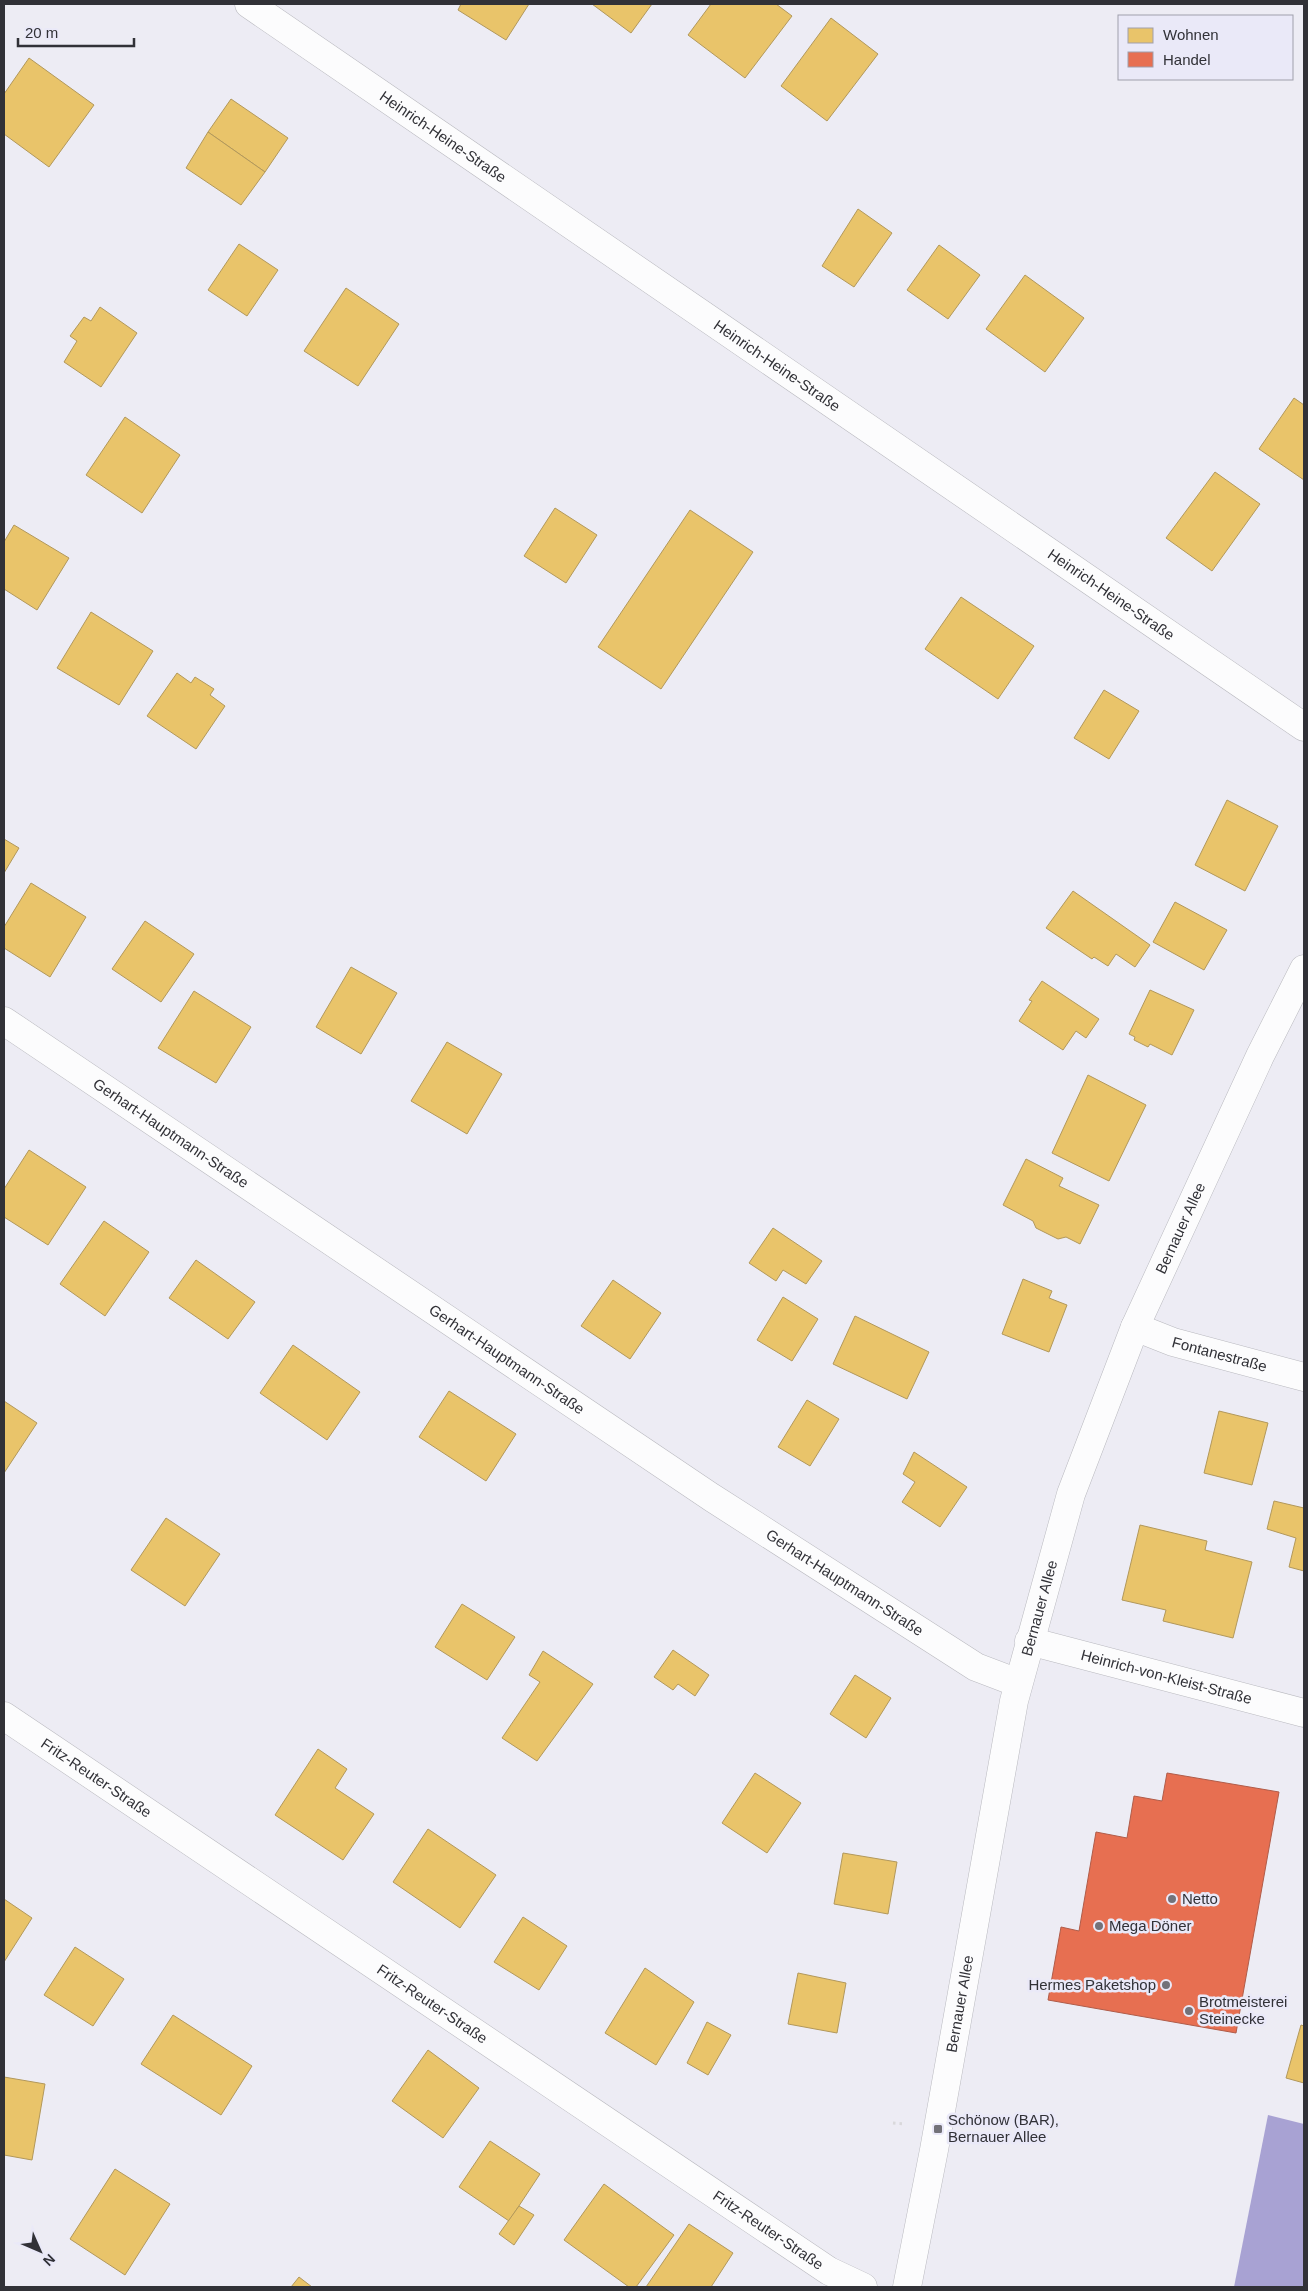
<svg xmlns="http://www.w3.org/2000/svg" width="1308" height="2291" font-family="Helvetica,sans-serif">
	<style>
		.water { fill: #a8a2d3 }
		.homes { fill: #e9c46a; stroke: #b2985b }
		.shops { fill: #e76f51; stroke: #b05c49 }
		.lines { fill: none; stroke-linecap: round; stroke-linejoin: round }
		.minor-casing { stroke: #b9b9bf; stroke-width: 29 }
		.major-casing { stroke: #b9b9bf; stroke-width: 29 }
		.path { stroke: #d9d8db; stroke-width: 3; stroke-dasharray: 2.5 4; stroke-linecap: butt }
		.minor { stroke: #fcfcfd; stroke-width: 28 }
		.major { stroke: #fcfcfd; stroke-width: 28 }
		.poi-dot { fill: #737279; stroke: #eae9f8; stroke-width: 2 }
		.labels { text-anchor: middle; stroke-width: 5; stroke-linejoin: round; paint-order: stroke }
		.street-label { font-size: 15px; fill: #313137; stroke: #eae9f8 }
		.poi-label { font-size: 15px; fill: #313137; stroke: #eae9f8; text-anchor: start }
	</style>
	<rect width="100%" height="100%" fill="#edecf4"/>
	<!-- water -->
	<polygon class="water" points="1268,2115 1304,2124 1304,2287 1234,2287"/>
	<!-- homes -->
	<g class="homes">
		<polygon points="461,4 529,4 506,40 458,10"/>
		<polygon points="592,4 652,4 631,33"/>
		<polygon points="711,4 776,4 792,16 745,78 688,35"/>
		<polygon points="831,18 878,54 827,121 781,86"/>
		<polygon points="29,58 94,105 49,167 4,134 4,94"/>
		<polygon points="231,99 288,138 265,172 208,132"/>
		<polygon points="208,132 265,172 241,205 186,168"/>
		<polygon points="858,209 892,233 854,287 822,266"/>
		<polygon points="239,244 278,270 247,316 208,290"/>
		<polygon points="939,245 980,275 948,319 907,290"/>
		<polygon points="1025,275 1084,318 1045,372 986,329"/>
		<polygon points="346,288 399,324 358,386 304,351"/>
		<polygon points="100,307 137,333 101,387 64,362 77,341 70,336 84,317 91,321"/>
		<polygon points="1294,398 1304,405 1304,480 1259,449"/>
		<polygon points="125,417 180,455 142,513 86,475"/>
		<polygon points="1215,472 1260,504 1212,571 1166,538"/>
		<polygon points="555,508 597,535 566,583 524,556"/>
		<polygon points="690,510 753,552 661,689 598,647"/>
		<polygon points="14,525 69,558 37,610 4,589 4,542"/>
		<polygon points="961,597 1034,646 998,699 925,649"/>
		<polygon points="91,612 153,651 119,705 57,668"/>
		<polygon points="177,673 191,683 195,677 214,689 210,695 225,706 196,749 147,716"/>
		<polygon points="1104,690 1139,711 1109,759 1074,738"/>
		<polygon points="1227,800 1278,826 1245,891 1195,865"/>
		<polygon points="4,839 19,848 4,873"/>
		<polygon points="31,883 86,917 50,977 4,948 4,927"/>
		<polygon points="1073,891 1150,945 1135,967 1116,954 1108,966 1094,957 1092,959 1046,928"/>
		<polygon points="1175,902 1227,930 1204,970 1153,942"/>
		<polygon points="145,921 194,954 161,1002 112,969"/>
		<polygon points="351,967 397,993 361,1054 316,1027"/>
		<polygon points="1042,981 1099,1019 1086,1038 1076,1031 1063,1050 1019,1021 1032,1001 1029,1000"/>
		<polygon points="1150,990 1194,1010 1172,1055 1150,1044 1148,1047 1134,1040 1135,1037 1129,1034"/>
		<polygon points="194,991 251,1027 216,1083 158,1048"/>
		<polygon points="447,1042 502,1074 467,1134 411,1101"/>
		<polygon points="1088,1075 1146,1105 1109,1181 1052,1153"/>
		<polygon points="29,1150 86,1187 48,1245 4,1217 4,1189"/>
		<polygon points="1026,1159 1063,1178 1059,1186 1099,1205 1080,1244 1066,1237 1058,1239 1036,1228 1033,1221 1003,1205"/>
		<polygon points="104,1221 149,1252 105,1316 60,1284"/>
		<polygon points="773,1228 822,1261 806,1284 783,1270 776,1281 749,1263"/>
		<polygon points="196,1260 255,1302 228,1339 169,1298"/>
		<polygon points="1023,1279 1052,1291 1049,1298 1067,1305 1049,1352 1002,1334"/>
		<polygon points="613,1280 661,1313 630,1359 581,1326"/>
		<polygon points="783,1297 818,1319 792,1361 757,1340"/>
		<polygon points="855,1316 929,1352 907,1399 833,1364"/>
		<polygon points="293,1345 360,1392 327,1440 260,1393"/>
		<polygon points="449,1391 516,1434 486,1481 419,1437"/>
		<polygon points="807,1400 839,1419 810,1466 778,1447"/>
		<polygon points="4,1401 37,1423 4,1473"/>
		<polygon points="1219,1411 1268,1423 1252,1485 1204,1473"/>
		<polygon points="914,1452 967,1487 940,1527 902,1502 915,1482 903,1474"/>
		<polygon points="1274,1501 1304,1508 1304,1571 1289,1567 1296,1538 1267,1529"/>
		<polygon points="166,1518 220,1554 185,1606 131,1570"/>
		<polygon points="1140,1525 1207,1541 1205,1550 1252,1562 1233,1638 1163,1621 1166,1610 1122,1600"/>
		<polygon points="462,1604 515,1637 487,1680 435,1647"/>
		<polygon points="673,1650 709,1675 695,1696 678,1684 673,1690 654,1677"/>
		<polygon points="543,1651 593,1684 537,1761 502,1738 540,1682 529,1675"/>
		<polygon points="855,1675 891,1698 866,1738 830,1714"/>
		<polygon points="318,1749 347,1769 335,1788 374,1814 343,1860 275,1815"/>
		<polygon points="755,1773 801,1803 767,1853 722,1823"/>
		<polygon points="428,1829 496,1875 460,1928 393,1882"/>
		<polygon points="843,1853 897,1862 888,1914 834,1904"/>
		<polygon points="4,1899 32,1918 4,1962"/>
		<polygon points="523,1917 567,1946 539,1990 494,1962"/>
		<polygon points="75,1947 124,1979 93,2026 44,1995"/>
		<polygon points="645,1968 694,2002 656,2065 605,2033"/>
		<polygon points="798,1973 846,1983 837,2033 788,2024"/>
		<polygon points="173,2015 252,2066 221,2115 141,2064"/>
		<polygon points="707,2022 731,2035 708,2075 687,2063"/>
		<polygon points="1301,2025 1304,2026 1304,2083 1286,2078"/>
		<polygon points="428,2050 479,2088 443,2138 392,2101"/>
		<polygon points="4,2077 45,2084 32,2160 4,2155"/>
		<polygon points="490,2141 540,2174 509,2221 459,2187"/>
		<polygon points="115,2169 170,2204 125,2275 70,2239"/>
		<polygon points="604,2184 674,2235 636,2287 629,2287 564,2240"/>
		<polygon points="519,2206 534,2215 514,2245 499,2234"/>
		<polygon points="689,2224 733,2253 711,2287 646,2287"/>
		<polygon points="299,2277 312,2287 291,2287"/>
	</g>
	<!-- shops -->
	<polygon class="shops" points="1167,1773 1279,1792 1236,2033 1048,2000 1061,1927 1079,1931 1096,1832 1127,1838 1134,1796 1162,1801"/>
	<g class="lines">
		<!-- minor casing -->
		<g class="minor-casing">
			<g id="minor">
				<path id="s1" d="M249,4L1304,727"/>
				<path id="s2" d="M4,1021L711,1497L976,1667L1018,1683"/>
				<path id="s3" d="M1135,1327L1173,1342L1304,1377"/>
				<path id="s4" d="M1029,1641L1304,1713"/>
				<path id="s5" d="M4,1716L829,2271L863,2287"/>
			</g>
		</g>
		<!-- major casing -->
		<g class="major-casing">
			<g id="major">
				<path id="s6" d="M907,2287L934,2150L1014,1701L1071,1494L1135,1327L1260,1056L1304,969"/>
			</g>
		</g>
		<!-- path -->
		<polyline class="path" points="893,2123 905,2124"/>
		<!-- minor -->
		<use href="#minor" class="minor"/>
		<!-- major -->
		<use href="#major" class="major"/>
	</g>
	<!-- markers -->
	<g class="poi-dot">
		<circle cx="1172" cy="1899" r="5"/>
		<circle cx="1099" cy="1926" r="5"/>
		<circle cx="1166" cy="1985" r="5"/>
		<circle cx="1189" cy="2011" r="5"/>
		<rect x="933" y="2124" width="10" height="10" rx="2.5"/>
	</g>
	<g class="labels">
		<!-- street labels -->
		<g class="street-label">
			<text dy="5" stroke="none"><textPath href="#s1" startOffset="235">Heinrich-Heine-Straße</textPath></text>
			<text dy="5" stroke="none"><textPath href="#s1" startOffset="640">Heinrich-Heine-Straße</textPath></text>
			<text dy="5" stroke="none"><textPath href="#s1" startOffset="1045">Heinrich-Heine-Straße</textPath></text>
			<text dy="5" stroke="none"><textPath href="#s2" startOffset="201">Gerhart-Hauptmann-Straße</textPath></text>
			<text dy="5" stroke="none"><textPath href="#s6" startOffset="1098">Bernauer Allee</textPath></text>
			<text dy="5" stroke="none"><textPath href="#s3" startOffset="89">Fontanestraße</textPath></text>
			<text dy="5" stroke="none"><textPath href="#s2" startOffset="606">Gerhart-Hauptmann-Straße</textPath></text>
			<text dy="5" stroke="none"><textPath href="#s2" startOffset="1011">Gerhart-Hauptmann-Straße</textPath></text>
			<text dy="5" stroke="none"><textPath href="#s6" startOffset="692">Bernauer Allee</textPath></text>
			<text dy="5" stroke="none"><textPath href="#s4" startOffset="142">Heinrich-von-Kleist-Straße</textPath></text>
			<text dy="5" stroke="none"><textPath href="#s5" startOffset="111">Fritz-Reuter-Straße</textPath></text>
			<text dy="5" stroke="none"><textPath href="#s5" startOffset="516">Fritz-Reuter-Straße</textPath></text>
			<text dy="5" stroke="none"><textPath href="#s6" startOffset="288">Bernauer Allee</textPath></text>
			<text dy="5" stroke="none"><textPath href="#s5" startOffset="921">Fritz-Reuter-Straße</textPath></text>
		</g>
		<!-- poi labels -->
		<g class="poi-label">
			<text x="1182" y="1904">Netto</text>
			<text x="1109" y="1931">Mega Döner</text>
			<text x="1156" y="1990" text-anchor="end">Hermes Paketshop</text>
			<text x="1199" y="2007">Brotmeisterei<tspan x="1199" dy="17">Steinecke</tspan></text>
			<text x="948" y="2125">Schönow (BAR),<tspan x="948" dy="17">Bernauer Allee</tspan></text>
		</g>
	</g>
	<!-- border -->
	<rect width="1308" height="2291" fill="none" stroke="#313137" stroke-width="10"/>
	<!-- legend -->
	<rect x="1118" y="15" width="175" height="65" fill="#eae9f8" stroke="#a09fab"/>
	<rect x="1128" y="28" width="25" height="15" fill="#e9c46a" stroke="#a09fab"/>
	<text x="1163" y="40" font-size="15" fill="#313137">Wohnen</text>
	<rect x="1128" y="52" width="25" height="15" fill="#e76f51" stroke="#a09fab"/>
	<text x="1163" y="65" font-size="15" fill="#313137">Handel</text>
	<!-- north arrow -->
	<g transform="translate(40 2251) rotate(135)" stroke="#eae9f8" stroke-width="4" paint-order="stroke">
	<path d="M0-4L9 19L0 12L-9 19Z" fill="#313137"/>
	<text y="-8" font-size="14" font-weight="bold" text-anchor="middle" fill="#313137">N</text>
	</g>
	<!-- scale -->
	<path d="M18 38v8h116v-8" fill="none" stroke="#313137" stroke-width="2.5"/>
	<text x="25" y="38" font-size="15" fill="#313137" stroke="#eae9f8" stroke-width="4" paint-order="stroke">20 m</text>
</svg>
